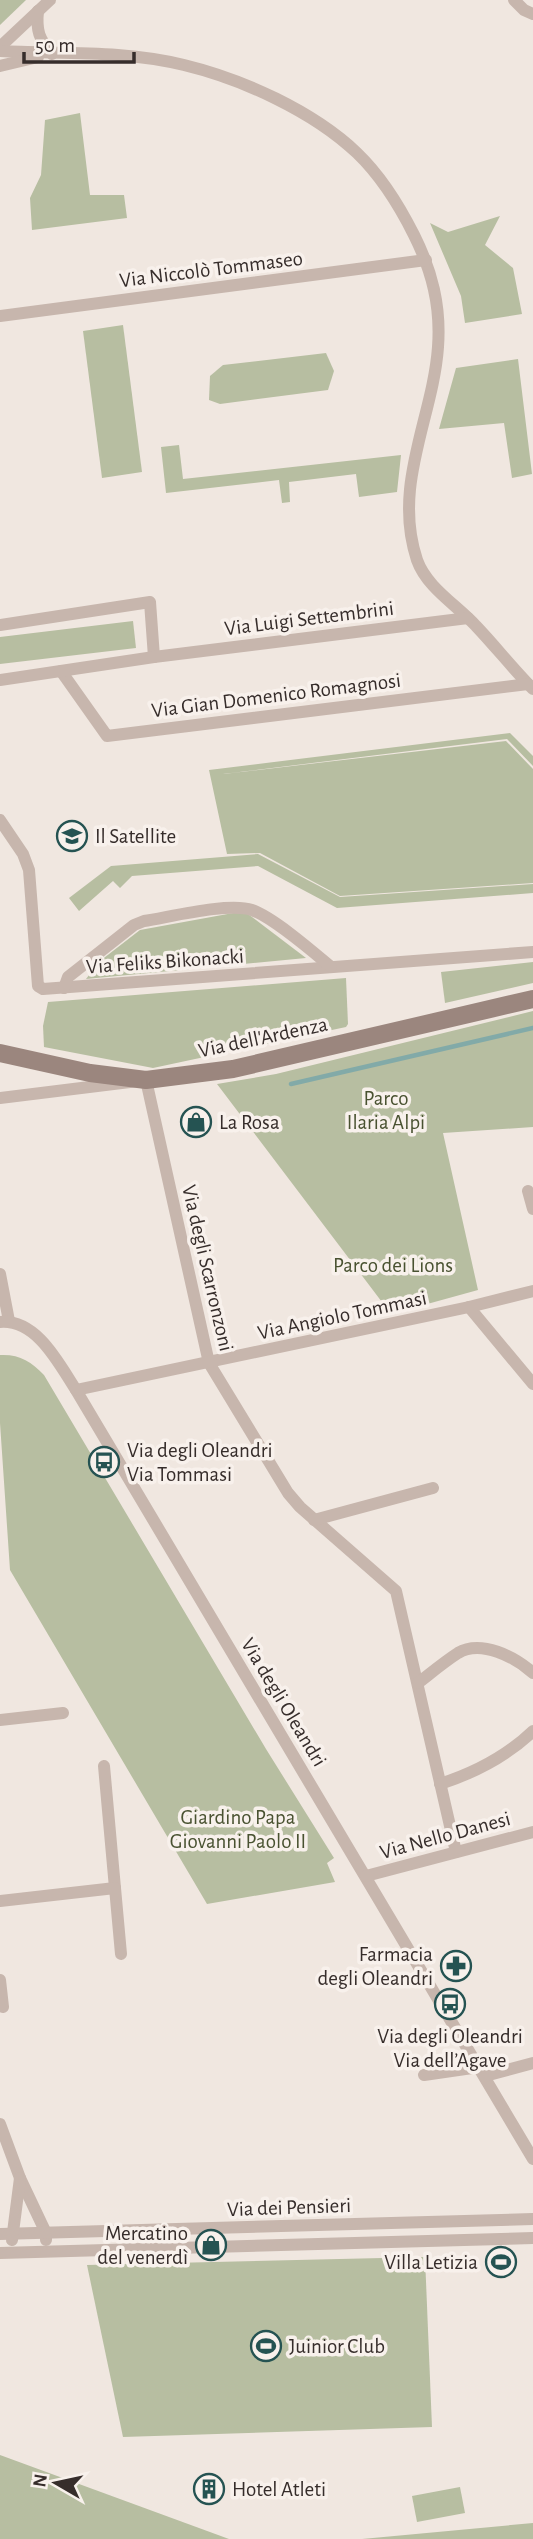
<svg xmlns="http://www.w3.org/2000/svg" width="533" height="2539" font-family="'Alegreya Sans',sans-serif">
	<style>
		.green { fill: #b7bea1 }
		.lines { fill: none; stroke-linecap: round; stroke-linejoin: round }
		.stream { stroke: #82aaa8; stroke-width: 4.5 }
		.minor { stroke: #c7b6ad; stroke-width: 12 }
		.secondary { stroke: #9b867e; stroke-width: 18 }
		.labels { text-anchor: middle; stroke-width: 7; stroke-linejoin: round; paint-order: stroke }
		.street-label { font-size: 21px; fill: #362d2b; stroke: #f8f1ec }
		.poi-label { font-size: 21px; fill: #362d2b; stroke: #f8f1ec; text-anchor: start }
		.park-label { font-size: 21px; fill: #495231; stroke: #f8f1ec }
	</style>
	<rect width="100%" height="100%" fill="#f0e7e0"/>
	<!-- green -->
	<g class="green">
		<polygon points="0,0 26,0 0,25"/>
		<polygon points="80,113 90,195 124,195 127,218 32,230 30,198 41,175 45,120"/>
		<polygon points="500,216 485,245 513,268 522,314 465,323 461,296 430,223 448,232"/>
		<polygon points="123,325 142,472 102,478 83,331"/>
		<polygon points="326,353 334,371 328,390 220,404 209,400 210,376 223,365"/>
		<polygon points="518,359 532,474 512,478 504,423 439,429 456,368"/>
		<polygon points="179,445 183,479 401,455 397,492 359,497 356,474 289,482 290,502 282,503 279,480 166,493 161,447"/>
		<polygon points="133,621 136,648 0,664 0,637"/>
		<polygon points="510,733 533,756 533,766 507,739 223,774 506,741 533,769 533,883 340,896 260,853 227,854 209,770"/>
		<polygon points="258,854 340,897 533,884 533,893 337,908 258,866 132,876 120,888 113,881 79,911 69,898 111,866"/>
		<polygon points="244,911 306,958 86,979 100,961 140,930"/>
		<polygon points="533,962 533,983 445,1003 441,972"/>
		<polygon points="346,978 348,1024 346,1027 153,1068 44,1047 43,1026 48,1002"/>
		<polygon points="533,1011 533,1127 443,1133 478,1290 391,1314 217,1084 276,1074"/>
		<path d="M0,1355C19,1354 31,1361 44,1375L266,1749L334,1858L327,1863L335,1882L207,1904L10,1570L0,1423Z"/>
		<polygon points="425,2257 432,2427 123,2437 87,2265"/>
		<polygon points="0,2455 229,2539 0,2539"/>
		<polygon points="460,2487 465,2513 417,2522 412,2496"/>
		<polygon points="533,2523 533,2539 362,2539"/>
	</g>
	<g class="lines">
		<!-- stream -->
		<polyline class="stream" points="291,1084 533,1028"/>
		<!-- minor -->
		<g class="minor">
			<polyline points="514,0 524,10 533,14"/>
			<path d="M38,11C36,31 39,39 52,54"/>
			<polyline points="0,47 50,0"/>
			<path d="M0,51C61,54 125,50 184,65C242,79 313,111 357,153C381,176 399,205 414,235C432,271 441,306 438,347C433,418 392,485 417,560C427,588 457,605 476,626C496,647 513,669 533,689"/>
			<polyline points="0,66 38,57"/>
			<polyline points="0,316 426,260"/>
			<polyline points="0,625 150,602 154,657"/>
			<polyline points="61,671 107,736 528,684"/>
			<polyline points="0,680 154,657 468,618"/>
			<polyline points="0,820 23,854 29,870 38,986 43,989 533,952"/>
			<path d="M64,988L68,977L134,925L144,921C170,917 229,902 252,910C274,918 312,951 331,967"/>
			<polyline points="0,1098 146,1080 209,1363 288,1493 300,1507 396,1591 456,1852"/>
			<polyline points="528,1191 533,1209"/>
			<polyline points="0,1274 9,1321"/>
			<polyline points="469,1307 533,1384"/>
			<path d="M0,1322C37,1319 59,1364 76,1390L533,2159"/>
			<polyline points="76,1390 469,1307 533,1291"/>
			<polyline points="314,1520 433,1488"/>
			<path d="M418,1683C431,1673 444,1662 458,1653C481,1639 515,1657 533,1673"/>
			<polyline points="0,1720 63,1713"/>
			<polyline points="104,1766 115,1888"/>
			<path d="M440,1784C474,1773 507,1756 533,1731"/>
			<polyline points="366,1876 533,1832"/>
			<polyline points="0,1901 115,1888 121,1954"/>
			<polyline points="0,1980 3,2007"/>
			<polyline points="424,2075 479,2067"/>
			<polyline points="485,2076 533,2063"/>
			<polyline points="0,2124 20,2178 46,2233 46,2240"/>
			<polyline points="0,2234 533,2219"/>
			<polyline points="12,2240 20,2178"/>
			<polyline points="0,2253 533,2238"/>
		</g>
		<!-- secondary -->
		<polyline class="secondary" points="0,1053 90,1073 146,1080 233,1069 533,999"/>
	</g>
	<!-- icons -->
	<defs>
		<g id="school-ring" transform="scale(1.575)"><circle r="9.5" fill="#f8f1ec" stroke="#255352" stroke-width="1.5"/><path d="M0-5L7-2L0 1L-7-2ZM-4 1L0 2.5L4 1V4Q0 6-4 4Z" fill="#255352"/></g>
		<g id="shop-ring" transform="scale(1.575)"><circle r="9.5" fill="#f8f1ec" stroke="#255352" stroke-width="1.5"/><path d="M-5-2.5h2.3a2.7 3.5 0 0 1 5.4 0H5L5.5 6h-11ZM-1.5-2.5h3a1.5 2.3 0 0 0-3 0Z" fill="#255352"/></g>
		<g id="bus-ring" transform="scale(1.575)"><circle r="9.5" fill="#f8f1ec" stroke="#255352" stroke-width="1.5"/><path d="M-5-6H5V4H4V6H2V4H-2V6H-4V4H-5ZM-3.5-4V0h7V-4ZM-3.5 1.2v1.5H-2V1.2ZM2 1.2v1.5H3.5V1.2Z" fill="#255352"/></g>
		<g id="pharmacy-ring" transform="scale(1.575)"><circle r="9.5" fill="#f8f1ec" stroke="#255352" stroke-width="1.5"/><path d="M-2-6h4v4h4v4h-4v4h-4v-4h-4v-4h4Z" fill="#255352"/></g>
		<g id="stadium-ring" transform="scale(1.575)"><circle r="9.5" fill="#f8f1ec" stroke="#255352" stroke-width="1.5"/><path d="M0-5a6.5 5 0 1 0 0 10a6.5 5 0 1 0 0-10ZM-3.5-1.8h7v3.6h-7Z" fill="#255352"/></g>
		<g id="building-ring" transform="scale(1.575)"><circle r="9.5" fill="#f8f1ec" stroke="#255352" stroke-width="1.5"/><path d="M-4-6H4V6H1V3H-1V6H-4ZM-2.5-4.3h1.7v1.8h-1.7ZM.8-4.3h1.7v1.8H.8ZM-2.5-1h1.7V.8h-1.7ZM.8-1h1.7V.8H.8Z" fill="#255352"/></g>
	</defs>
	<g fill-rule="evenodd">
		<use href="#school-ring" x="72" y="836"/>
		<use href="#shop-ring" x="196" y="1122"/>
		<use href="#bus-ring" x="104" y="1462"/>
		<use href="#pharmacy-ring" x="456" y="1966"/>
		<use href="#bus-ring" x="450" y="2004"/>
		<use href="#shop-ring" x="211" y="2245"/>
		<use href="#stadium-ring" x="501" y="2262"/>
		<use href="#stadium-ring" x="266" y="2346"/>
		<use href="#building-ring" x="209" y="2489"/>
	</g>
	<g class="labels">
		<!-- street labels -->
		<g class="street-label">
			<text transform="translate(211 269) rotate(-7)" y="7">Via Niccolò Tommaseo</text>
			<text transform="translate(309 618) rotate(-7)" y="7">Via Luigi Settembrini</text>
			<text transform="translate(276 695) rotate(-7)" y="7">Via Gian Domenico Romagnosi</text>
			<text transform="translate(165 961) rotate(-4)" y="7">Via Feliks Bikonacki</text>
			<text transform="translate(263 1037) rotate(-12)" y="7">Via dell'Ardenza</text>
			<text transform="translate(208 1268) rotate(77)" y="7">Via degli Scarronzoni</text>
			<text transform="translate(342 1315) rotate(-12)" y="7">Via Angiolo Tommasi</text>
			<text transform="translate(284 1702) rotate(59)" y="7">Via degli Oleandri</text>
			<text transform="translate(445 1835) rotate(-15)" y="7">Via Nello Danesi</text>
			<text transform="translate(289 2207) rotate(-2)" y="7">Via dei Pensieri</text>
		</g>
		<!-- poi labels -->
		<g class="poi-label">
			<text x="95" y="843">Il Satellite</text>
			<text x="219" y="1129">La Rosa</text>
			<text x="127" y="1457">Via degli Oleandri<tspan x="127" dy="24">Via Tommasi</tspan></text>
			<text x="433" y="1961" text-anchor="end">Farmacia<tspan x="433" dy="24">degli Oleandri</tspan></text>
			<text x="450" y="2043" text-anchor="middle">Via degli Oleandri<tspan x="450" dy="24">Via dell’Agave</tspan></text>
			<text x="188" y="2240" text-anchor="end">Mercatino<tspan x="188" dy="24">del venerdì</tspan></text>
			<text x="478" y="2269" text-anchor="end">Villa Letizia</text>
			<text x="289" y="2353">Juinior Club</text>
			<text x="232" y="2496">Hotel Atleti</text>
		</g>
		<!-- park labels -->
		<g class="park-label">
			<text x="386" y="1105">Parco<tspan x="386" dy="24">Ilaria Alpi</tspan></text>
			<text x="393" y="1272">Parco dei Lions</text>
			<text x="238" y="1824">Giardino Papa<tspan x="238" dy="24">Giovanni Paolo II</tspan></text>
		</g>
	</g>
	<!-- north arrow -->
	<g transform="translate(56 2483) rotate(279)" stroke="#f8f1ec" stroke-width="5" paint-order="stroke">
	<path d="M0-5L12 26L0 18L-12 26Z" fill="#362d2b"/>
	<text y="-10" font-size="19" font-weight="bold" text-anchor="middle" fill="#362d2b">N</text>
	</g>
	<!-- scale -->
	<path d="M24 52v10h110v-10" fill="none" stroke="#362d2b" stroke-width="3.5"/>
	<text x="35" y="52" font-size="21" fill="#362d2b" stroke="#f8f1ec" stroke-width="5" paint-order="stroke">50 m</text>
</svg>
